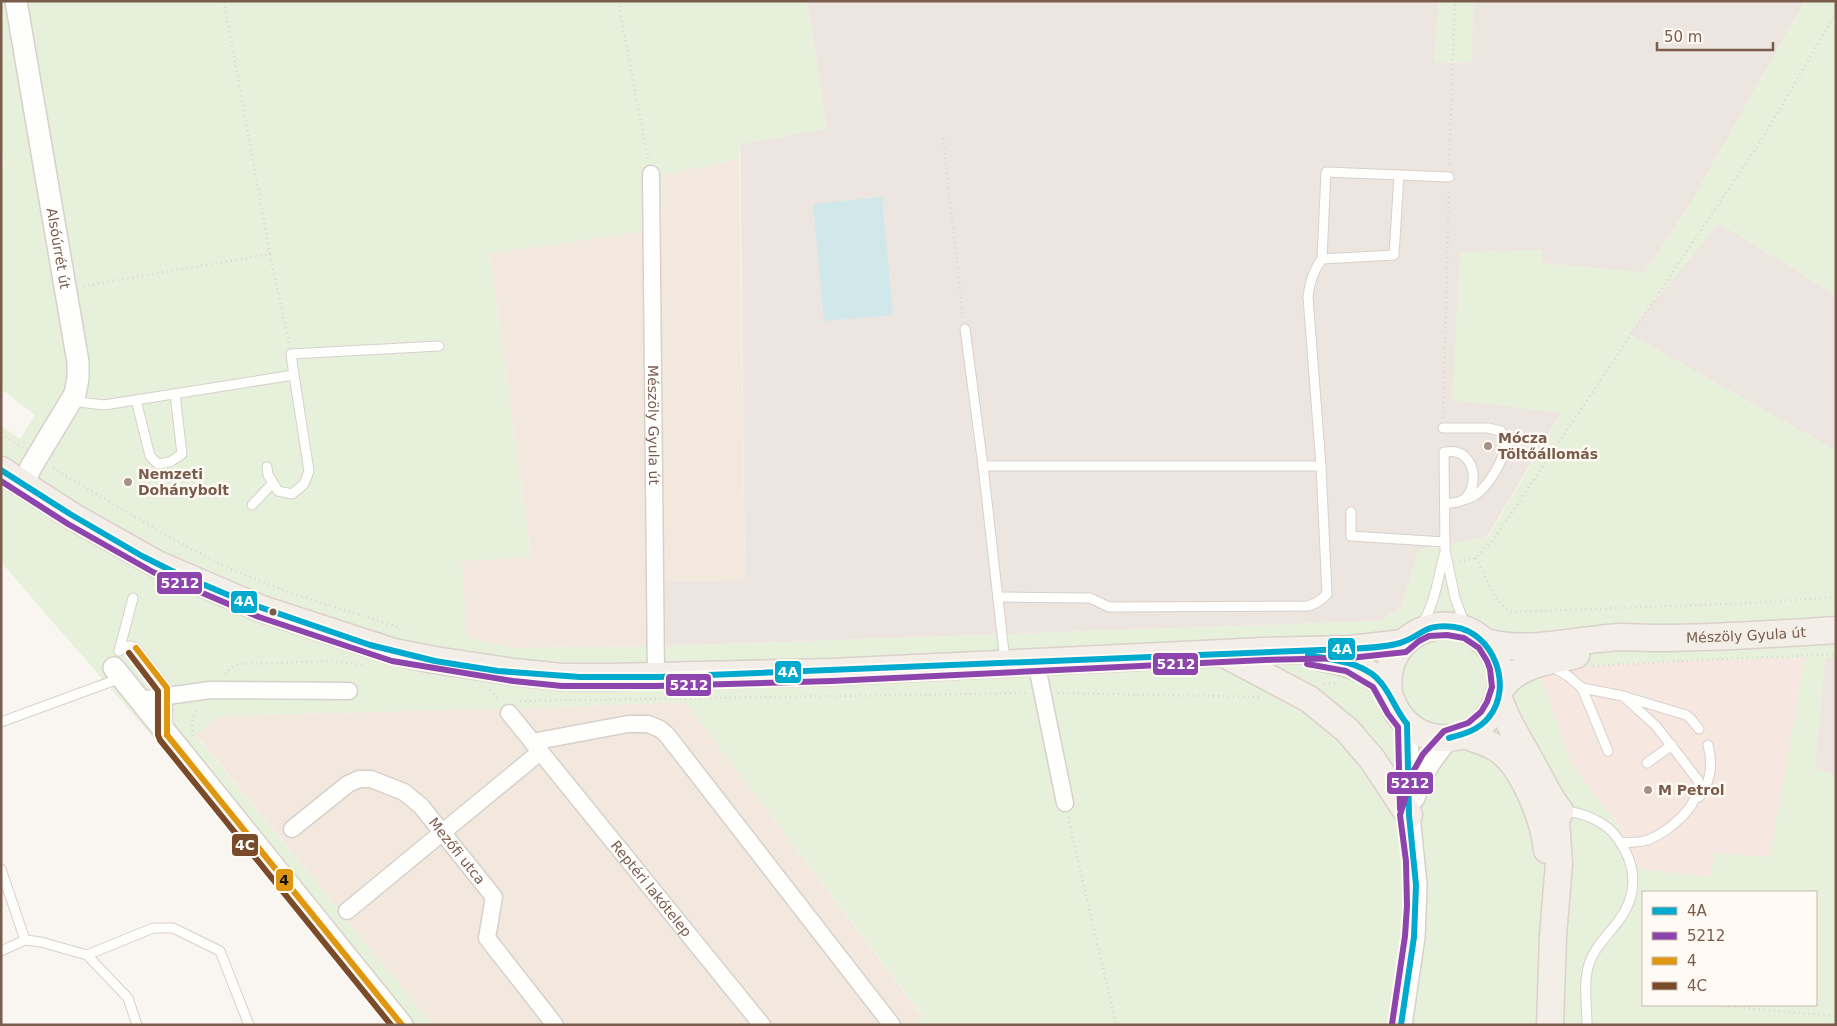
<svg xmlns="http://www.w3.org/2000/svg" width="1837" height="1026" font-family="'DejaVu Sans',sans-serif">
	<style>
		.residential { fill: #f2e8de }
		.commercial { fill: #f6e8e1 }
		.industrial { fill: #ede5e0 }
		.green { fill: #e7f0db; fill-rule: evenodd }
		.water { fill: #d0e8ea }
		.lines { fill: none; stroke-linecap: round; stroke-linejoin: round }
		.service-casing { stroke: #d7d1cb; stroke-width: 11 }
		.minor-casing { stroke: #d7d1cb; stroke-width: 19 }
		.tertiary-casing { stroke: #d7d1cb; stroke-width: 24 }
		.primary-casing { stroke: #dad1cc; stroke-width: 29 }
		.path { stroke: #dcd5d0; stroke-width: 2.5; stroke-dasharray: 1 4; stroke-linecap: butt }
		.service { stroke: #fefefd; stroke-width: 9 }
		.minor { stroke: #fefefd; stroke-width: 16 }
		.tertiary { stroke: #fefefd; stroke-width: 21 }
		.primary { stroke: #f3eee8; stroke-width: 26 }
		.bus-1-casing { stroke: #fffaf3; stroke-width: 10 }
		.bus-2-casing { stroke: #fffaf3; stroke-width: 10 }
		.bus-3-casing { stroke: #fffaf3; stroke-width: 10 }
		.bus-4-casing { stroke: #fffaf3; stroke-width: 10 }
		.bus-1 { stroke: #00a9ce; stroke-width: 6 }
		.bus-2 { stroke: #8e44ad; stroke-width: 6 }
		.bus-3 { stroke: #de970f; stroke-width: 6 }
		.bus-4 { stroke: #7a4b2a; stroke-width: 6 }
		.poi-dot { fill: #a69286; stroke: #fffaf3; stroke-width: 2 }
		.bus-dot { fill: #7a5c4d; stroke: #fffaf3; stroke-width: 2 }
		.labels { text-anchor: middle; stroke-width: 5; stroke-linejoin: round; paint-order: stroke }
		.street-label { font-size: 14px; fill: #7a5c4d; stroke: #fffaf3 }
		.poi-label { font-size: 14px; font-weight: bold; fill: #7a5c4d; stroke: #fffaf3; text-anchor: start }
		.line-badge { stroke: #fffaf3; stroke-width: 2 }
		.badge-label { font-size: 14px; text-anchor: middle; font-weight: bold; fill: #fff }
		.pale-badge-label { font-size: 14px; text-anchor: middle; font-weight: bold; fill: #111 }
	</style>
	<rect width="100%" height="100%" fill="#f9f5f0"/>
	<!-- residential -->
	<g class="residential">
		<polygon points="739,159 745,581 664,582 666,646 513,648 467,638 461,560 531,556 490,254 661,229 663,175"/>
		<polygon points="685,702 923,1017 913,1025 433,1025 196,735 218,716 530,708"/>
	</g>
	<!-- commercial -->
	<polygon class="commercial" points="1805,657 1770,857 1714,853 1711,877 1640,869 1620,828 1571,763 1538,669 1681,661"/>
	<!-- industrial -->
	<g class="industrial">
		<polygon points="807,1 1439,1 1434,62 1471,63 1473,1 1805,1 1689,206 1645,273 1541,263 1542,251 1460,252 1562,412 1487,537 1418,550 1402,606 1381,621 666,646 663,582 745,581 740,144 827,128"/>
		<polygon points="1719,223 1836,295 1836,451 1628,333"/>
		<polygon points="1836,657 1836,776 1815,768 1825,658"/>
	</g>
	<!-- green -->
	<g class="green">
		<path d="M1,1H807L827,128L740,144L739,159L663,175L661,229L490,254L531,557L462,561L467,638L513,648L666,646L1380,621L1402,606L1418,550L1488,537L1562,413L1452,400L1460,252L1543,250L1541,263L1645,273L1689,206L1805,1H1836V295L1719,223L1628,333L1836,451V657L1825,659L1815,768L1836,776V1025H913L923,1016L685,702L530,708L218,716L196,736L433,1025H386L170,757L1,562V426L20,439L35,415L1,389V172L4,163L1,149ZM1805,658L1770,857L1714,853L1711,877L1640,869L1620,828L1571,763L1538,669L1681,661ZM1643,892H1816V1005H1643Z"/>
		<polygon points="1439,1 1473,1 1472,63 1434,62"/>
	</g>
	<!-- water -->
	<polygon class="water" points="882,197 893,315 824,321 813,204"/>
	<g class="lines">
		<!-- service casing -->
		<g class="service-casing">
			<g id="service">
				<polyline points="1322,259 1394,255 1399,175"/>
				<polyline points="965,329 983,466 1005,661"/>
				<polyline points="136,400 150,456 158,464 170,462 182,454 175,394"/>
				<polyline points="71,401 104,405 294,375 291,354 439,346"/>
				<path d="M1443,428H1488L1501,431C1504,436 1506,440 1505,446C1504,461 1487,488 1474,496C1471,498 1467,499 1463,500"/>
				<polyline points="983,466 1321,466"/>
				<polyline points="267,467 268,475 278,491 292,494 304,484 309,471 294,375"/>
				<path d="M1445,504C1449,503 1457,503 1461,501C1479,492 1477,457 1456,452C1453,451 1448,452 1444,452L1445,550L1455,598L1465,625"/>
				<polyline points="252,505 273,483"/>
				<polyline points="1351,512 1351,536 1445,542"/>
				<path d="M998,597L1090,598L1109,607L1307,606C1316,604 1321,601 1327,594L1321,466L1308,297C1310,282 1313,271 1322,259L1326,172L1449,177"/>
				<path d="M1421,625C1435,605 1438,578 1444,555"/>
				<path d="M119,651C125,646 129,644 136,648L167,688L168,729"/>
				<polyline points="119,651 133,598"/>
				<polyline points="1551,666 1568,676 1582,688 1608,751"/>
				<path d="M1582,688L1623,696L1656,726L1698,780C1702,805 1669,831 1648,840C1638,843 1630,843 1620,842"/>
				<polyline points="1626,697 1686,715 1691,719 1699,729"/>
				<polyline points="1,722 121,678"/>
				<polyline points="1647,763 1672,745"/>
				<path d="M1699,797C1711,782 1713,763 1708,745"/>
				<path d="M1562,811C1583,812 1607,822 1618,839C1638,867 1638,896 1617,923C1607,936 1594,948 1589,964C1583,983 1587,1005 1587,1025"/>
				<polyline points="1,869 25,940"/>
				<polyline points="1,951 25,940 41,942 87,955 128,998 137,1025"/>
				<polyline points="87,955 153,928 173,928 220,951 249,1025"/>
			</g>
		</g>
		<!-- minor casing -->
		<g class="minor-casing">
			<g id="minor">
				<path id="s1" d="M651,174L656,677"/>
				<polyline points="1036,662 1065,803"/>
				<polyline points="139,700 210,690 349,691"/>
				<path id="s2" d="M509,713L762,1025"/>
				<polyline points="532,742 628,724 648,724 660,729 667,735 892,1025"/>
				<path id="s3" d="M292,829L348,784L359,779H371L404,792L421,806L494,897L487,938L555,1025"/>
				<polyline points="347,911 540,752"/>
			</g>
		</g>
		<!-- tertiary casing -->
		<g class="tertiary-casing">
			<g id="tertiary">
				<path id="s4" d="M16,1L78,362V378L75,394L31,467L23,485"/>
				<polyline points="114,668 402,1025"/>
				<path d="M1414,798C1421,773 1432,757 1449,738"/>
				<polyline points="1401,1025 1414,937 1416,885 1409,815 1407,724"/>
			</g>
		</g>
		<!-- primary casing -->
		<g class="primary-casing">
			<g id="primary">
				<polyline points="1,470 72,516 157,564 262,609 394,652 435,660 514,672 562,677 611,677 832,672 1264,651 1350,649 1404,643"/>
				<path id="s5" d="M1485,642C1529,654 1577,639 1621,637C1633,637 1644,638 1656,638C1716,638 1776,634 1836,630"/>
				<polyline points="1224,654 1309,699 1347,730 1372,759 1409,815"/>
				<path d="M1322,658C1343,662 1362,666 1378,680C1385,685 1390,697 1394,706C1402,723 1419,736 1438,738C1458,740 1480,731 1490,714C1500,699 1504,681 1498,664C1472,597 1375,624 1390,698"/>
				<path d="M1501,688C1520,663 1547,662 1576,655"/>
				<path d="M1499,698C1507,724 1522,744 1534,767C1543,783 1548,796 1560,811L1556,821L1559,863L1553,936L1550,1025"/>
				<path d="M1464,735C1475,739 1487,742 1496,748C1523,764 1544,820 1547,850"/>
			</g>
		</g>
		<!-- path -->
		<g class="path">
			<polyline points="618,1 648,159"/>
			<polyline points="943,138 963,317"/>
			<polyline points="1449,165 1455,1"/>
			<polyline points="270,254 289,343"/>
			<polyline points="83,286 270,254 224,1"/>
			<polyline points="1443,418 1449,188"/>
			<polyline points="1,434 23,448"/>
			<polyline points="53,468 162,533 226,567 288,592 400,628 399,633"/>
			<path d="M1476,558C1487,577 1491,599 1510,612L1754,603L1836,597"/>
			<polyline points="1459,562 1476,558 1494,539 1762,139 1836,13"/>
			<polyline points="1682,661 1836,654"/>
			<polyline points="1593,666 1682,661"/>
			<polyline points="225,674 233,666 241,664 333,661 363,665"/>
			<polyline points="1324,684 1336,683"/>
			<polyline points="490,690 500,701"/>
			<polyline points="1058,693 1260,697"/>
			<polyline points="520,701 1027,693"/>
			<path d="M193,736C191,727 192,715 198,708"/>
			<polyline points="1068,817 1116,1025"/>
			<polyline points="1709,1005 1836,1016"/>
		</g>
		<!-- service -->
		<use href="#service" class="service"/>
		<!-- minor -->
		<use href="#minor" class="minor"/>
		<!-- tertiary -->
		<use href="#tertiary" class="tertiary"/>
		<!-- primary -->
		<use href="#primary" class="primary"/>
		<!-- bus-1 casing -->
		<g class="bus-1-casing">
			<g id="bus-1">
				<path d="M1,470L70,514L142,556L176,573L245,602L370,645L435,661L498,671L580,677H659L1346,649C1363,648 1383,648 1400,643C1422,636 1424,623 1454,627C1493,632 1514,686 1489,717C1479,730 1464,734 1449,738"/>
				<path d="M1308,655C1333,660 1366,662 1382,684C1392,697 1397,712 1407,724"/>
				<polyline points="1401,1025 1414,937 1416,885 1409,815 1407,724"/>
			</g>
		</g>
		<!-- bus-2 casing -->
		<g class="bus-2-casing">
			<g id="bus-2">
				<polyline points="1,481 68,524 153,572 259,617 392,661 513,681 562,686 656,686 832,681 1264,660 1350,658 1406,652 1419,641 1429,636 1447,635 1464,638 1479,648 1487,661 1490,669 1492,687 1487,702 1481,712 1468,723 1444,731 1423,754 1414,770 1408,789 1400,815 1406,861 1407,906 1405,936 1392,1024"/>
				<polyline points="1307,664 1346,671 1373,687 1388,714 1398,727 1400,809"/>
			</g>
		</g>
		<!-- bus-3 casing -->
		<g class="bus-3-casing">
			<g id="bus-3">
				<polyline points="136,648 167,688 167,735"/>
				<polyline points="167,735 402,1025"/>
			</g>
		</g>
		<!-- bus-4 casing -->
		<g class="bus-4-casing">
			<polyline id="bus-4" points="129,653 158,691 158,735 160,740 391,1025"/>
		</g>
		<!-- bus-1 -->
		<use href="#bus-1" class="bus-1"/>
		<!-- bus-2 -->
		<use href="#bus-2" class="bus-2"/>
		<!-- bus-3 -->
		<use href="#bus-3" class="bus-3"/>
		<!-- bus-4 -->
		<use href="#bus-4" class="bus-4"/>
	</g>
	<!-- markers -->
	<g class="poi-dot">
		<circle cx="1488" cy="446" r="5"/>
		<circle cx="128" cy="482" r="5"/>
		<circle cx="1648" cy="790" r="5"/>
	</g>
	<circle class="bus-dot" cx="273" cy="612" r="4.5"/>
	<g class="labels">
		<!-- street labels -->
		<g class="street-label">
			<text dy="5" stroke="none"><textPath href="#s4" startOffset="251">Alsóúrrét út</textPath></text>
			<text dy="5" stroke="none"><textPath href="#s1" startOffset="251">Mészöly Gyula út</textPath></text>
			<text dy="5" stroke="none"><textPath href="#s5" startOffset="262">Mészöly Gyula út</textPath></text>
			<text dy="5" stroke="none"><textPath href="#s3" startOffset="211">Mezőfi utca</textPath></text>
			<text dy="5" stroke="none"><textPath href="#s2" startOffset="226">Reptéri lakótelep</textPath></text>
		</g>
		<!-- poi labels -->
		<g class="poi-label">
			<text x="1498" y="443">Mócza<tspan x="1498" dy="16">Töltőállomás</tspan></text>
			<text x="138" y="479">Nemzeti<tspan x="138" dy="16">Dohánybolt</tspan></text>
			<text x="1658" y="795">M Petrol</text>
		</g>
	</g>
	<g class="line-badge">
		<rect x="156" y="571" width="47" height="24" rx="5" fill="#8e44ad"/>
		<rect x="230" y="590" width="28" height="24" rx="5" fill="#00a9ce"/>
		<rect x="1327" y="637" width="29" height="24" rx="5" fill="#00a9ce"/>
		<rect x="1152" y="652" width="47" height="24" rx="5" fill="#8e44ad"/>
		<rect x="774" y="660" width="28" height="24" rx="5" fill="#00a9ce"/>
		<rect x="665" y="673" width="47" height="24" rx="5" fill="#8e44ad"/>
		<rect x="1386" y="771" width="48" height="24" rx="5" fill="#8e44ad"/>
		<rect x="231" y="833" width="28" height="24" rx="5" fill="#7a4b2a"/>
		<rect x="275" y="868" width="19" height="24" rx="5" fill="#de970f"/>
	</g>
	<g class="badge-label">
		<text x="180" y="588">5212</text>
		<text x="244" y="606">4A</text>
		<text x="1342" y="654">4A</text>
		<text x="1176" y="669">5212</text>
		<text x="788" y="677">4A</text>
		<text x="689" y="690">5212</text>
		<text x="1410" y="788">5212</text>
		<text x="245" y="850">4C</text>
	</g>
	<g class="pale-badge-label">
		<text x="284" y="885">4</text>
	</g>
	<!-- border -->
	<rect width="1837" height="1026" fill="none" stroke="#7a5c4d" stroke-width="5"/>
	<!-- legend -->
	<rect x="1642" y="891" width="175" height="115" fill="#fffaf3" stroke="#cabbb1"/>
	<rect x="1652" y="907" width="25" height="8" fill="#00a9ce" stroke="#cabbb1"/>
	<text x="1687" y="916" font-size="15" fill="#7a5c4d">4A</text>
	<rect x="1652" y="932" width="25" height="8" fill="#8e44ad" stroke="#cabbb1"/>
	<text x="1687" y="941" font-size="15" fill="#7a5c4d">5212</text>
	<rect x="1652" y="957" width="25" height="8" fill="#de970f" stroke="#cabbb1"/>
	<text x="1687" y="966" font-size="15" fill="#7a5c4d">4</text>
	<rect x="1652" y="982" width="25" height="8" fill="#7a4b2a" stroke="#cabbb1"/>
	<text x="1687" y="991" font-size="15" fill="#7a5c4d">4C</text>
	<!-- scale -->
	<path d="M1657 42v8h116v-8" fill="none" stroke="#7a5c4d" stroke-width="2.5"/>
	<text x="1664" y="42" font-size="15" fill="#7a5c4d" stroke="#fffaf3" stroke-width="4" paint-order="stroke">50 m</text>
</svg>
